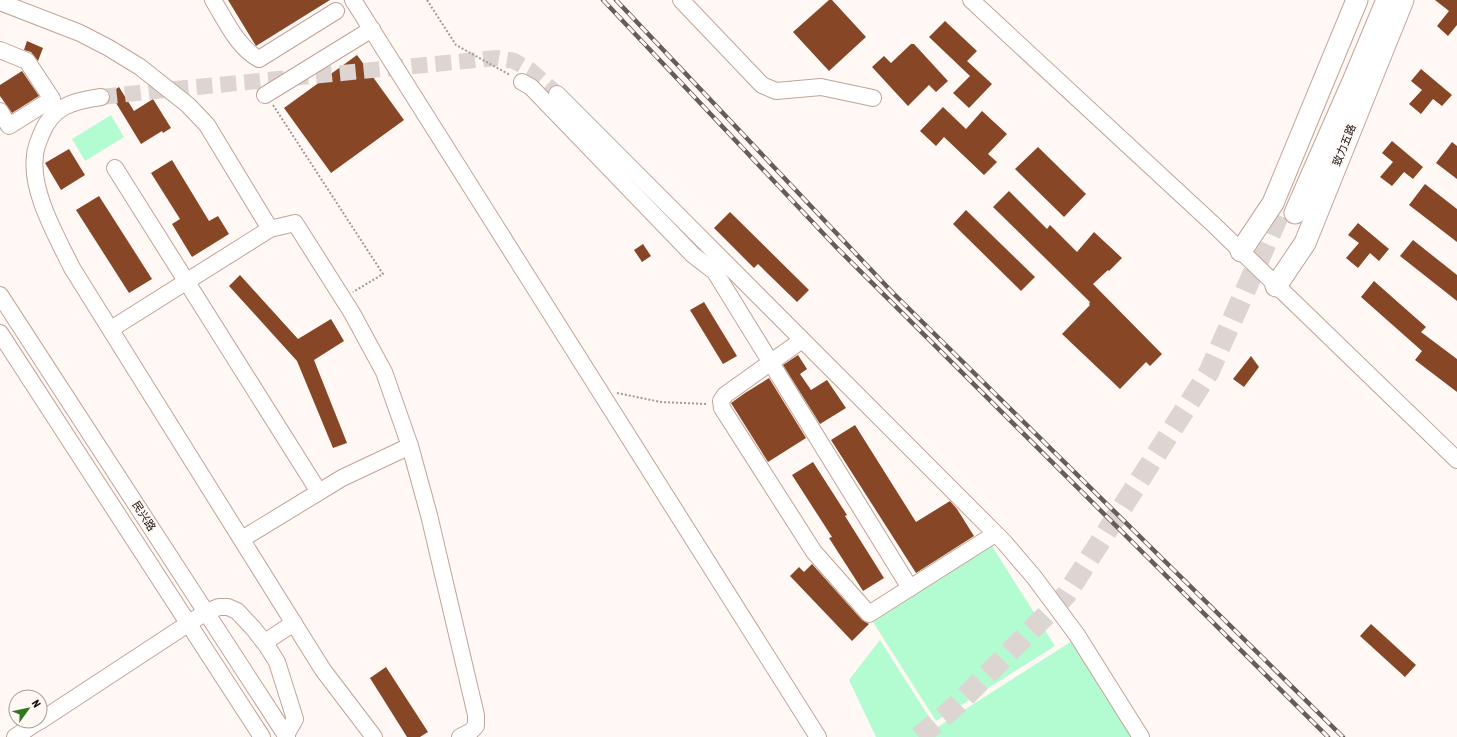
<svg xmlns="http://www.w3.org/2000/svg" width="1457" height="737" font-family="'Asap Condensed','Noto Sans SC',sans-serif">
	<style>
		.green { fill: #b3fbd1 }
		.building { fill: #874626 }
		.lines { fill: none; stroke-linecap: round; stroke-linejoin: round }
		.minor-tunnel { stroke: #dcd5d2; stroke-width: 16; stroke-dasharray: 16 8; stroke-linecap: butt }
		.major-tunnel { stroke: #dcd5d2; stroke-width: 21; stroke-dasharray: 21 10; stroke-linecap: butt }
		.minor-casing { stroke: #c1a496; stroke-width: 18 }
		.major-casing { stroke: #c1a496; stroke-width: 23 }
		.path { stroke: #a29a96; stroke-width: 2; stroke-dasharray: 2 2; stroke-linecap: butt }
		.minor { stroke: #fff; stroke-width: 16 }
		.major { stroke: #fff; stroke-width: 21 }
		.rail-casing { stroke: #665d59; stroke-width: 4.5 }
		.rail { stroke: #fff8f5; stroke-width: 3; stroke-dasharray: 9; stroke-linecap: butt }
		.labels { text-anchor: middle; stroke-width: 4; stroke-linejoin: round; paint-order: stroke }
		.street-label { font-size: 11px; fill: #190f0a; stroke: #fff8f5 }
	</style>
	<rect width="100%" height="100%" fill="#fff8f5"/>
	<!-- green -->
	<g class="green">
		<polygon points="111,115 124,137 85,161 72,139"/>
		<polygon points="992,546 1055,646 936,721 873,622"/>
		<polygon points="880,640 936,728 1072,641 1132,737 876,737 849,680"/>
	</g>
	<!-- building -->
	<g class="building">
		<polygon points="228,0 330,0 256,46"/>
		<polygon points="829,0 832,0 866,37 829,71 793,32"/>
		<polygon points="1435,0 1457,0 1457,25 1448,36 1437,26 1449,11"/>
		<polygon points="945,21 977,51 967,61 992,84 969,108 953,93 970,76 929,37"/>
		<polygon points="27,41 43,48 38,61 31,52 24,50"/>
		<polygon points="911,44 914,44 948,81 936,92 929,85 908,106 872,67 884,56 891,63"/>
		<polygon points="357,55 404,120 331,173 284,108"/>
		<polygon points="1421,69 1452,95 1442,106 1433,99 1421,114 1409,104 1422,90 1411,81"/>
		<polygon points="22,71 39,96 12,113 0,96 0,85"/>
		<polygon points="119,87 134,111 153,99 171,128 163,133 162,131 141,144 110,93"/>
		<polygon points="943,107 966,129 982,111 1007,134 988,154 997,162 984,175 944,137 936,146 920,131"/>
		<polygon points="1392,141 1423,167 1413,179 1404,172 1392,186 1380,177 1393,162 1382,153"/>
		<polygon points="1452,142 1457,146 1457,179 1436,163"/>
		<polygon points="1038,147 1086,194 1064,217 1015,169"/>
		<polygon points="69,149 85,175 61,190 45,163"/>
		<polygon points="172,160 209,221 218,216 229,234 192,257 172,224 180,219 151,173"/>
		<polygon points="1425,184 1457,209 1457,242 1409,205"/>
		<polygon points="1009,191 1047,229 1050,225 1077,252 1094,232 1122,258 1109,271 1108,270 1093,284 1162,354 1150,366 1146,362 1120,389 1062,334 1090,305 1089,304 1090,302 993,207"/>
		<polygon points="99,196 152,279 129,293 76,210"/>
		<polygon points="966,210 1035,277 1021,291 953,224"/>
		<polygon points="730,212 809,290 797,302 758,264 754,268 714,228"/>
		<polygon points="1358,223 1389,249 1379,261 1370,253 1358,268 1346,258 1359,243 1348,235"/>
		<polygon points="1413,240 1457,275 1457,301 1400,256"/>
		<polygon points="643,244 651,256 642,262 634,250"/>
		<polygon points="240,275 298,339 331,319 344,341 314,360 347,443 333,448 297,361 229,286"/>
		<polygon points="1374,281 1426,327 1421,332 1457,359 1457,392 1415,360 1422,351 1361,297"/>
		<polygon points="704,302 737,356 723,364 690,310"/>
		<polygon points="798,355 807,369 800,374 811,390 827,380 846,408 820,424 783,365"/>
		<polygon points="1251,356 1259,367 1244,387 1233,379"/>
		<polygon points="769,378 806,438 768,462 731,403 745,393"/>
		<polygon points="855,425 916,522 950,501 957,509 974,536 916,573 831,440"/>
		<polygon points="813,462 847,515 845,516 884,578 863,591 829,538 832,537 792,475"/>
		<polygon points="812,564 862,620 869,624 852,641 790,576 799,567 804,572"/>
		<polygon points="1371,624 1416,665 1405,677 1360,636"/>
		<polygon points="386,667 428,732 420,737 407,737 370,678"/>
	</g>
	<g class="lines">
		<!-- minor-tunnel -->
		<polyline class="minor-tunnel" points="101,97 155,91 497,58 514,61 530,70 557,94"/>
		<!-- major-tunnel -->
		<polyline class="major-tunnel" points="919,737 958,704 1066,595 1209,372 1282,208"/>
		<!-- minor casing -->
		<g class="minor-casing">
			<g id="minor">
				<path d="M213,0C226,21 237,47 259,59L336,11"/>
				<polyline points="353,0 818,737"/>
				<polyline points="681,0 762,85 776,91 821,87 873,98"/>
				<polyline points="971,0 1213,224 1457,460"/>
				<polyline points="0,2 80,33 109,48 140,67 188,105 207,125 270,229"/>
				<polyline points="0,50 27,61 52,99 9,126 0,111"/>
				<polyline points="522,82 531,87 693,255 715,272 910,588"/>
				<polyline points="557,94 1004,542 1034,577 1077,635 1141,737"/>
				<polyline points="265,95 372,29"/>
				<path d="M101,97C73,101 52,106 41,135C38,142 35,149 35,156C30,191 57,237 72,268L323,670L374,737"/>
				<polyline points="115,168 319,492"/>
				<polyline points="0,295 287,737"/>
				<polyline points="111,329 270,229 295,223 352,313 384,372 410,446 429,515 476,715 476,726 470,732 460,737"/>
				<polyline points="0,333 262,737"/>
				<polyline points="802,340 725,395 721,401 722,408 814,552 869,614 995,534"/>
				<polyline points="242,539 342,478 410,446"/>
				<polyline points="265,642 294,623"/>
				<polyline points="40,721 206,612 219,607 228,607 237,611 253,628 267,646 277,662 295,719 286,735"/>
				<polyline points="15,737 39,721"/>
			</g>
		</g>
		<!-- major casing -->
		<g class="major-casing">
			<g id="major">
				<polyline points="1295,213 1354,79 1387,0"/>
				<polyline points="1241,251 1273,203 1357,0"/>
				<polyline points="1276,286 1305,243 1403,0"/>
			</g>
		</g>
		<!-- path -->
		<g class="path">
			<polyline points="427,0 456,45 510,75"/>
			<polyline points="273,105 383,274 353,292"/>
			<polyline points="617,393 661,402 708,404"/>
		</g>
		<!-- minor -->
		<use href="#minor" class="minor"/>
		<!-- major -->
		<use href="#major" class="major"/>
		<!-- rail casing -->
		<g class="rail-casing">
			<g id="rail">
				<polyline points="603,0 836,247 1328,737"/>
				<polyline points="616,0 893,293 1343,737"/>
			</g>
		</g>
		<!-- rail -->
		<use href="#rail" class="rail"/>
	</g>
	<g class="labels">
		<!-- street labels -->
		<g class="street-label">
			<text transform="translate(1344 145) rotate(-68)" y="4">致力五路</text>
			<text transform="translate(144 516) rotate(57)" y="4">民兴路</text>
		</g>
	</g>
	<!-- north arrow -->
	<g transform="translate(28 709) rotate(57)"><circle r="19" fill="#fff8f5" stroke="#a39b97"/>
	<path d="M0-3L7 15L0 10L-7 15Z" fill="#2e791f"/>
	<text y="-6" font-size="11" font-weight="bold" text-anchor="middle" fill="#190f0a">N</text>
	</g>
</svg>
